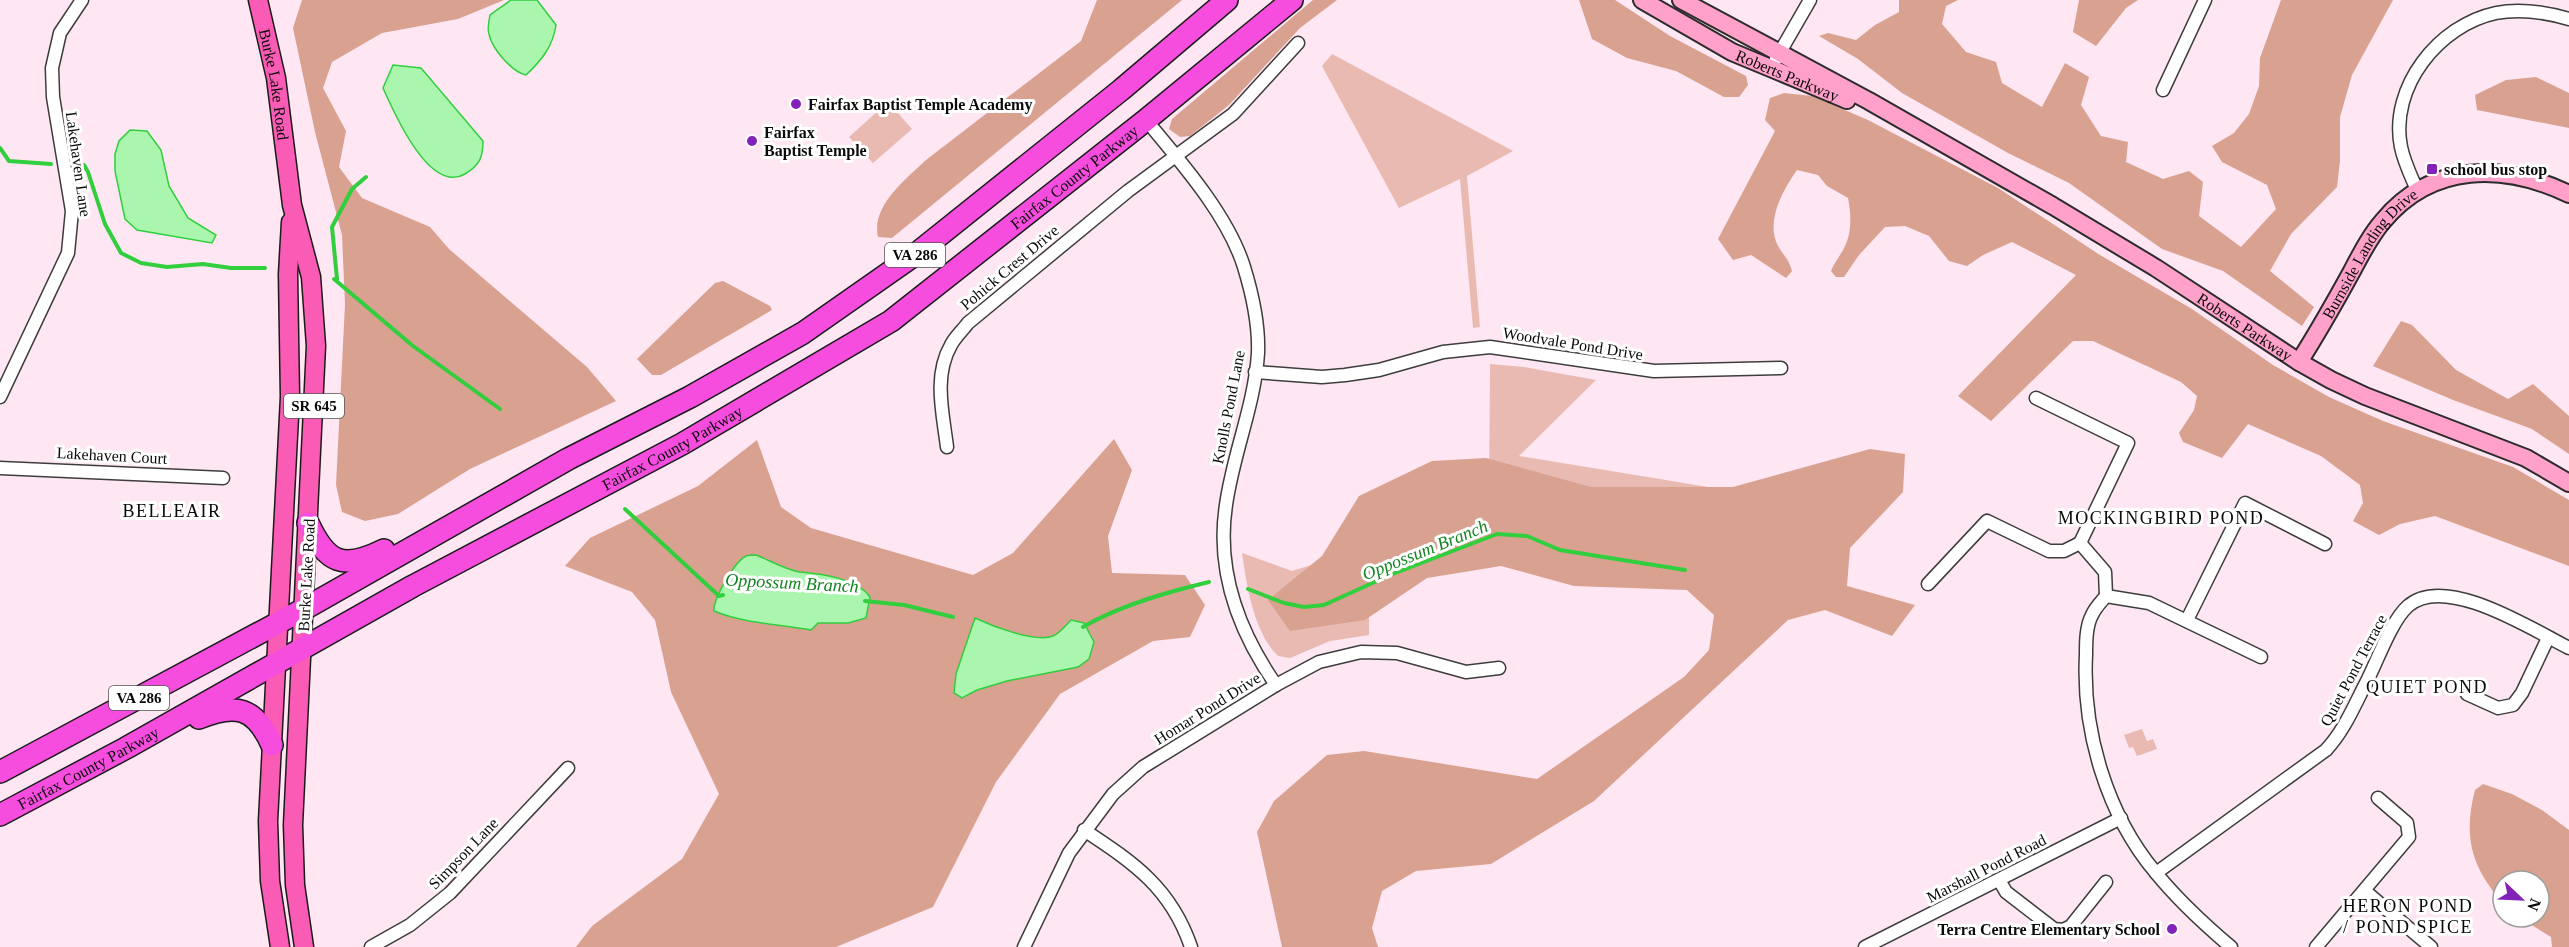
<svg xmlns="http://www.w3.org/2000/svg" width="2569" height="947" font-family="'Times New Roman',serif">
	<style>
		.green { fill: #e8bab1 }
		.forest { fill: #d9a190 }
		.water { fill: #abf6af; stroke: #31ce3e; stroke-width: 1.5 }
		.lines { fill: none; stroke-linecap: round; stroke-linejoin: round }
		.stream { stroke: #31ce3e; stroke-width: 4 }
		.street-casing { stroke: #3d3d3d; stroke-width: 15 }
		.secondary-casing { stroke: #2c2c2c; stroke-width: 20 }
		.primary-casing { stroke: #1b1b1b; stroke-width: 21 }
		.highway-casing { stroke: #1b1b1b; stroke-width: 24 }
		.street { stroke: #fff; stroke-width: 12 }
		.secondary { stroke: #ffa1c9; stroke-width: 16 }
		.primary { stroke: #fa5bb4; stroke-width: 18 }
		.highway { stroke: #f64ddf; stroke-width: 21 }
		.poi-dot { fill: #8222b9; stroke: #fff; stroke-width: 2 }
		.labels { text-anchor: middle; stroke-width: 6; stroke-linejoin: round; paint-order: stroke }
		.shield { fill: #fff; stroke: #545454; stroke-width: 1.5 }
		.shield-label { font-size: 15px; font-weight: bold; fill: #0a0a0a }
		.street-label { font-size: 16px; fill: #0a0a0a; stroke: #fff }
		.poi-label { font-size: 16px; font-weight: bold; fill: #0a0a0a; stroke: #fff; text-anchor: start }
		.neighbourhood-label { font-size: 18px; letter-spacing: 1.5px; fill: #0a0a0a; stroke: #fff }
		.water-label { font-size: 18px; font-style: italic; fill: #148521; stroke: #fff }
	</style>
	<rect width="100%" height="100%" fill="#ffe6f3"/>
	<!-- green -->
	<g class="green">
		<polygon points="1332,54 1513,151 1467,176 1480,327 1473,328 1460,179 1399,208 1322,66"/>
		<polygon points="888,102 912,129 873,163 849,137"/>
		<path d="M1490,364L1524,367L1596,380L1519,456L1848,510L1517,558L1369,589V635L1330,641L1290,658L1278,656C1253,631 1247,586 1242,553L1292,571L1455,521L1489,499Z"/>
		<polygon points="2142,729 2147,741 2153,739 2157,749 2137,756 2133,747 2129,748 2124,735"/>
	</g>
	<!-- forest -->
	<g class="forest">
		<polygon points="302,0 504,0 458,19 382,33 332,62 323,88 346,131 339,167 362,198 430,227 449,249 587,367 616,401 470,469 398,514 365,521 342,512 336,485 345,304 342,235 315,132 293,28"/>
		<path d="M1097,0H1182L892,238L878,237C871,206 905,180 926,160L1081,41Z"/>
		<polygon points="1313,0 1337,0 1300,28 1229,105 1190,136 1180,137 1169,129 1172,119"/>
		<polygon points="1579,0 1615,0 1670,36 1746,76 1748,85 1739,97 1724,97 1676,71 1627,58 1592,39"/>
		<polygon points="1899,0 1958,0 1946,6 1942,24 1966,52 1996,62 2002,83 2042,107 2065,63 2089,77 2081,105 2101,136 2128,142 2126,162 2163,179 2189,171 2203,182 2199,216 2241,247 2276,209 2267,185 2222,162 2212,146 2234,133 2249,114 2259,86 2260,58 2281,0 2393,0 2352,75 2340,117 2340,161 2337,187 2291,234 2270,271 2314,307 2302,326 2223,271 2162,249 2069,183 2008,153 1902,93 1858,59 1819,36 1828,33 1856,40 1875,25 1899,12"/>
		<polygon points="2079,0 2138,0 2126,8 2096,46 2073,32"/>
		<polygon points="2536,77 2569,93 2569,128 2477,110 2475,95 2506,80"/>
		<path d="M1784,93L1812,96L1868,120L1998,188L2100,255L2192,309L2273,365L2329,397L2383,421L2513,467L2569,500V566L2435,516L2400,524L2379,535L2353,521L2363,503L2360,485L2321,456L2248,424L2222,458L2183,442L2179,433L2194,410L2197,396L2181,382L2093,341H2073L1991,421L1958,396L2076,275L2012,242L1983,255L1967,266L1949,261L1929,236L1905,226L1885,227L1859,255L1844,277H1836L1831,271C1835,261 1841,255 1845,246C1852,232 1851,213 1848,198L1827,186L1818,175L1797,170C1783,190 1765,221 1778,246C1783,255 1789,259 1792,271L1786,278L1751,255L1733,260L1718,239L1775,131L1765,120L1770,98Z"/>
		<polygon points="723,281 770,306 772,310 661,375 652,375 637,359 715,283"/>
		<polygon points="2401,321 2412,325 2456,370 2508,399 2533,384 2569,416 2569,454 2532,429 2453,400 2373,366"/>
		<polygon points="1114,439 1132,470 1108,536 1112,573 1185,575 1205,605 1190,637 1153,641 1060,694 996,782 933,907 836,947 576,947 592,926 682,859 719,794 671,692 655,620 632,592 565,566 590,538 698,486 757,440 781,507 811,528 973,575 1013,553"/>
		<polygon points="1870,449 1905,454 1903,492 1850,548 1847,586 1915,605 1892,636 1825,610 1788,620 1594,801 1491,864 1416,871 1382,891 1372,928 1378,947 1282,947 1257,832 1274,801 1327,755 1364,751 1537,779 1684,677 1709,650 1714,615 1687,590 1574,586 1501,566 1427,578 1365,620 1290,631 1268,600 1322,556 1359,496 1432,461 1486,458 1591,487 1733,487"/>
		<path d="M2483,784L2512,794L2542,810L2569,830V947H2552L2551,937L2519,917H2539V881H2503V903C2471,867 2463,836 2475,790Z"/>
	</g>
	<!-- water -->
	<g class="water">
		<path d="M511,0H537L556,25C553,46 542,60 526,75C512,72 492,49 489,34C487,29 489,21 490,15Z"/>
		<path d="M393,65L421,68L483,141C483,157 480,165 465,174C429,195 393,110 383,88Z"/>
		<polygon points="130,130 147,131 161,150 169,186 188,218 216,235 212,243 137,230 125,219 115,171 115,154 119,141"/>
		<path d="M756,555C769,560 786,570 800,572C822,574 856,578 870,597L866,618L848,623H818L811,630C778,624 746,624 714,611C713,600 734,562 746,556C749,555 752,555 756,555Z"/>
		<path d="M975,618C992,626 1035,643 1053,636C1060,633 1065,626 1071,620L1084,623L1094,642L1089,659L1078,667L1007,681L977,690L962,698L954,693L956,674Z"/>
	</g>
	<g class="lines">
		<!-- stream -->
		<g class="stream">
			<polyline points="0,148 9,161 51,164"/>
			<polyline points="79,164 84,165 88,172 105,224 121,253 141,263 167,267 203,264 231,268 265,268"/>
			<polyline points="334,279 413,346 500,409"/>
			<polyline points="337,279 332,227 352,189 366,177"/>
			<polyline points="625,509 719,596 723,595"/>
			<polyline points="1248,589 1284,603 1304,607 1324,605 1390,575 1497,534 1527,536 1560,550 1685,570"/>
			<polyline points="865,601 904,605 953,617"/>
			<path d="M1083,627C1121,605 1167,592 1209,582"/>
		</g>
		<!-- street casing -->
		<g class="street-casing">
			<g id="street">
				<polyline points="1776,59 1810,0"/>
				<polyline points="2163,90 2205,0"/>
				<path d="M1146,120C1180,161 1228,215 1244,267C1252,293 1259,326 1258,353C1255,404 1233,454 1226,505C1216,570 1239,632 1276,685"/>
				<path d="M2417,190C2411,176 2404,162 2401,147C2389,87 2439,25 2496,13C2521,8 2545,12 2569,19"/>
				<polyline points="1255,372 1322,377 1345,375 1379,370 1443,352 1490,347 1654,371 1781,368"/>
				<polyline points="0,397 68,253 72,211 53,97 52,68 60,33 82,0"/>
				<polyline points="2036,398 2128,443 2080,543"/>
				<path d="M947,447C943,414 933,376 951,345C955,337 963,330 968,323L1128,191L1233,114L1298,43"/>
				<polyline points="0,468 223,478"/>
				<polyline points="1928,584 1987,521 2049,551 2064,551 2080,543 2105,572 2106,596"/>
				<path d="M2106,596C2101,602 2095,608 2092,615C2086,626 2086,642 2086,655C2082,731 2107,815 2156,873C2178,900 2205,925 2231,947"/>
				<polyline points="2106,596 2149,603 2261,657"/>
				<polyline points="2187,620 2245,503 2325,544"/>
				<polyline points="2467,694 2498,708 2513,705 2522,693 2548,638"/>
				<path d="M1084,830C1134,863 1171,888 1191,947"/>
				<path d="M2156,873L2326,750C2344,731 2354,706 2366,683C2377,662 2391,621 2408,606C2445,573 2533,630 2569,648"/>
				<polyline points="1999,880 2006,892 2054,929 2063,930 2071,926 2106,882"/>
				<polyline points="2365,891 2431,947"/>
				<polyline points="371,947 410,925 450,893 568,768"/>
				<polyline points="1024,947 1069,853 1113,794 1143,767 1276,685 1319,662 1361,652 1397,653 1466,672 1499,668"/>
				<polyline points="1865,947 2121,818"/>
				<polyline points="2316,947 2409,837 2407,823 2378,798"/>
			</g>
		</g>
		<!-- secondary casing -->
		<g class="secondary-casing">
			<g id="secondary">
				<path id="s1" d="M1642,0L1732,52L1847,100"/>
				<path id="s2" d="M1681,0L1869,101L2053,206L2156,268L2299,362L2331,380L2365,396L2526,458L2569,483"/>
				<path id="s3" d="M2299,362C2318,332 2335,302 2352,271C2361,254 2370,236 2383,221C2432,162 2504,163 2569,194"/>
			</g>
		</g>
		<!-- primary casing -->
		<g class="primary-casing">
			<g id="primary">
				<path id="s4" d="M258,0L276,78L292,205L311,277L316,346L293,825L295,885L304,947"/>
				<polyline points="280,947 270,881 268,821 290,397 288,274 291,222"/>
			</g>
		</g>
		<!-- highway casing -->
		<g class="highway-casing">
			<g id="highway">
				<path d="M308,523C327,564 343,570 384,550"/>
				<path d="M199,718C236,703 255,707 272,745"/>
				<polyline points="0,772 304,609 568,459 690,397 803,333 916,254 1121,90 1227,0"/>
				<path id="s5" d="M0,815L126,748L413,586L682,444L891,321L1146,120L1292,0"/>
			</g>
		</g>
		<!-- street -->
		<use href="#street" class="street"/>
		<!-- secondary -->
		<use href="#secondary" class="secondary"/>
		<!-- primary -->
		<use href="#primary" class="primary"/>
		<!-- highway -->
		<use href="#highway" class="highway"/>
	</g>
	<!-- markers -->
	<g class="poi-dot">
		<circle cx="796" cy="104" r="6"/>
		<circle cx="752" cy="141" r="6"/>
		<rect x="2426" y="163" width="12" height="12" rx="3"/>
		<circle cx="2172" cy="929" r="6"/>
	</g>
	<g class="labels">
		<!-- shield labels -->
		<g class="shield">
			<rect x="885" y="243" width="60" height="24" rx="4.5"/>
			<rect x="284" y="394" width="60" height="24" rx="4.5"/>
			<rect x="109" y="686" width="60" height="24" rx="4.5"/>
		</g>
		<g class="shield-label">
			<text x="915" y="260">VA 286</text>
			<text x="314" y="411">SR 645</text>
			<text x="139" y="703">VA 286</text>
		</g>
		<!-- street labels -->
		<g class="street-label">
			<text dy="6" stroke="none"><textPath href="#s1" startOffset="164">Roberts Parkway</textPath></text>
			<text dy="6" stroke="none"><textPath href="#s4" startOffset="86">Burke Lake Road</textPath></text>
			<text transform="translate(79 164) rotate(82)" y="6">Lakehaven Lane</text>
			<text dy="6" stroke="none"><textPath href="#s5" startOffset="1252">Fairfax County Parkway</textPath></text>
			<text dy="6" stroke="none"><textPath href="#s3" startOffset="130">Burnside Landing Drive</textPath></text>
			<text transform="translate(1009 267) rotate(-40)" y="6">Pohick Crest Drive</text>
			<text dy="6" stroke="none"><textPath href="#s2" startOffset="652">Roberts Parkway</textPath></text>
			<text transform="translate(1573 343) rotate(9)" y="6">Woodvale Pond Drive</text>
			<text transform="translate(1228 407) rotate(-79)" y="6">Knolls Pond Lane</text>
			<text dy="6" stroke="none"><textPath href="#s5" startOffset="766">Fairfax County Parkway</textPath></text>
			<text transform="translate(112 455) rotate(3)" y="6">Lakehaven Court</text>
			<text transform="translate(306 575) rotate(-87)" y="6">Burke Lake Road</text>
			<text transform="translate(2353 670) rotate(-62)" y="6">Quiet Pond Terrace</text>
			<text transform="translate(1207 708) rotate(-32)" y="6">Homar Pond Drive</text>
			<text dy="6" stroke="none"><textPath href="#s5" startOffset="100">Fairfax County Parkway</textPath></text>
			<text transform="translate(463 853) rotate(-46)" y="6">Simpson Lane</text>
			<text transform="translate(1986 868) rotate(-27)" y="6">Marshall Pond Road</text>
		</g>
		<!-- poi labels -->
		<g class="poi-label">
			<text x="808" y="110">Fairfax Baptist Temple Academy</text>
			<text x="764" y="138">Fairfax<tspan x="764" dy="18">Baptist Temple</tspan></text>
			<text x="2444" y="175">school bus stop</text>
			<text x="2160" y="935" text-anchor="end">Terra Centre Elementary School</text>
		</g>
		<!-- neighbourhood labels -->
		<g class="neighbourhood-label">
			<text x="172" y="517">BELLEAIR</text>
			<text x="2161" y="524">MOCKINGBIRD POND</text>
			<text x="2427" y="693">QUIET POND</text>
			<text x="2408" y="912">HERON POND<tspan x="2408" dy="21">/ POND SPICE</tspan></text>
		</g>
		<!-- water labels -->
		<g class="water-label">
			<text transform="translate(1425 550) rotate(-22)" y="6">Oppossum Branch</text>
			<text transform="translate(792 583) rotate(3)" y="6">Oppossum Branch</text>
		</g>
	</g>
	<!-- north arrow -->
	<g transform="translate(2521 899) rotate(113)"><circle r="28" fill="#ffffff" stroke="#9d9d9d" stroke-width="1.5"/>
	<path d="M0-4.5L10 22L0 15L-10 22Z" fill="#8222b9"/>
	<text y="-9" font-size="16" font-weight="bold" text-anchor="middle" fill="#0a0a0a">N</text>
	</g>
</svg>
